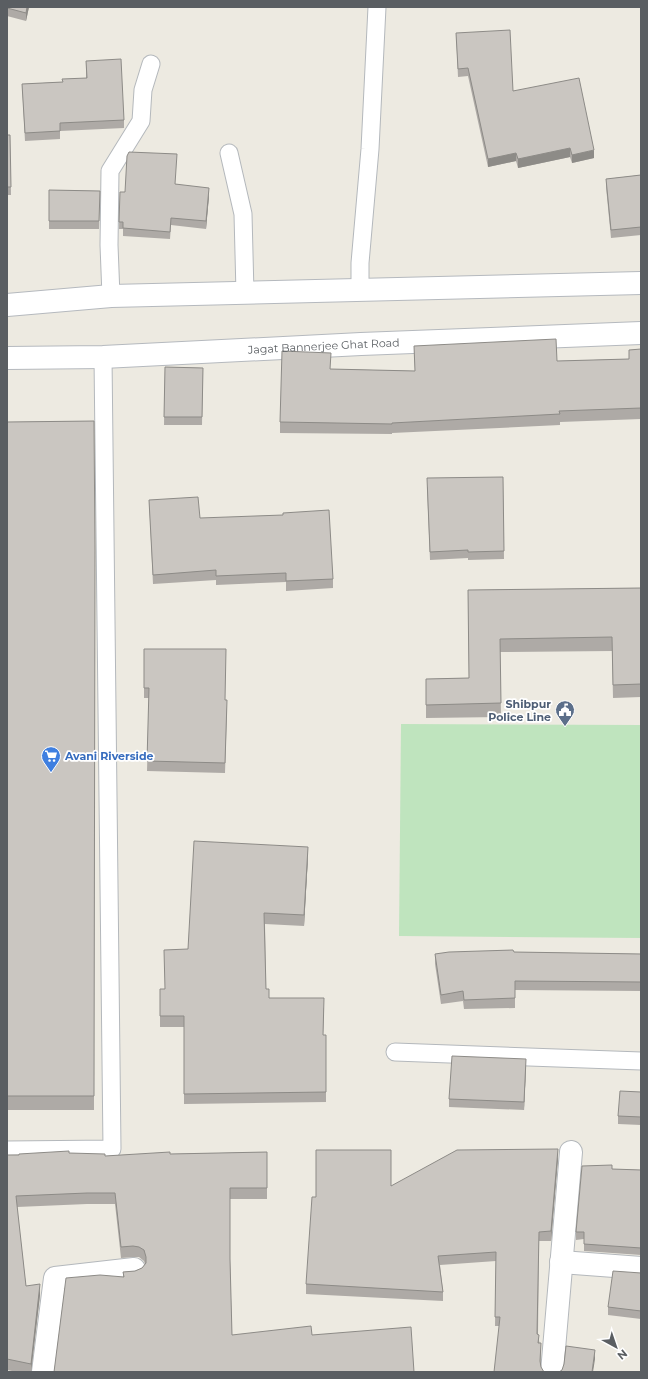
<svg xmlns="http://www.w3.org/2000/svg" width="648" height="1379" font-family="Montserrat,sans-serif">
	<style>
		.green { fill: #bfe4be }
		.lines { fill: none; stroke-linecap: round; stroke-linejoin: round }
		.service-casing { stroke: #b4b8bc; stroke-width: 19 }
		.minor-casing { stroke: #b4b8bc; stroke-width: 24 }
		.secondary-casing { stroke: #b5b9be; stroke-width: 24 }
		.service { stroke: #fff; stroke-width: 17 }
		.minor { stroke: #fff; stroke-width: 22 }
		.secondary { stroke: #fff; stroke-width: 22 }
		.wall { fill: #aeaaa6 }
		.shaded-wall { fill: #8d8b87 }
		.building { fill: #cac6c1; stroke: #8d8b87 }
		.labels { text-anchor: middle; stroke-width: 3.5; stroke-linejoin: round; paint-order: stroke }
		.street-label { font-size: 11px; fill: #5a5e62; stroke: #fff }
		.service-label { font-size: 11px; font-weight: bold; fill: #4e5e75; stroke: #fff; text-anchor: end }
		.shop-label { font-size: 11px; font-weight: bold; fill: #366cbe; stroke: #fff; text-anchor: start }
	</style>
	<rect width="100%" height="100%" fill="#edeae1"/>
	<!-- green -->
	<polygon class="green" points="401,724 641,725 641,938 399,936"/>
	<g class="lines">
		<!-- service casing -->
		<g class="service-casing">
			<g id="service">
				<polyline points="229,153 243,214 245,293"/>
				<polyline points="360,290 360,263 370,149 377,7"/>
				<polyline points="111,296 109,245 110,171 141,121 143,90 151,64"/>
				<polyline points="395,1052 641,1061"/>
				<polyline points="7,1150 112,1149 103,357"/>
			</g>
		</g>
		<!-- minor casing -->
		<g class="minor-casing">
			<g id="minor">
				<polyline points="561,1262 641,1268"/>
				<polyline points="43,1372 55,1278 134,1269"/>
				<polyline points="552,1372 571,1152"/>
			</g>
		</g>
		<!-- secondary casing -->
		<g class="secondary-casing">
			<g id="secondary">
				<polyline points="7,305 111,296 641,283"/>
				<path id="s1" d="M7,358L103,357L361,344L641,333"/>
			</g>
		</g>
		<!-- service -->
		<use href="#service" class="service"/>
		<!-- minor -->
		<use href="#minor" class="minor"/>
		<!-- secondary -->
		<use href="#secondary" class="secondary"/>
	</g>
	<!-- wall -->
	<g class="wall">
		<polygon points="7,7 29,7 26,21 7,16"/>
		<polygon points="456,33 513,91 594,158 572,163 570,157 518,168 516,161 488,167 468,76 458,77"/>
		<polygon points="86,61 124,120 124,128 60,131 60,139 25,141 22,84 63,82 86,78"/>
		<polygon points="7,135 10,135 11,195 7,195"/>
		<polygon points="641,175 641,235 611,238 606,187 606,179"/>
		<polygon points="176,184 209,196 206,229 171,225 170,239 123,236 123,229 119,229 120,192 125,192"/>
		<polygon points="49,190 100,191 99,229 49,229"/>
		<polygon points="414,346 557,361 629,359 641,349 641,419 560,422 560,425 392,433 392,434 280,433 280,422 330,369 415,371"/>
		<polygon points="165,367 203,368 202,425 164,425"/>
		<polygon points="94,421 94,1110 7,1110 7,422"/>
		<polygon points="503,477 504,559 468,560 468,558 430,560 427,487"/>
		<polygon points="149,500 200,518 333,579 333,588 286,591 286,582 216,585 216,580 153,584"/>
		<polygon points="641,588 641,697 613,698 612,651 500,652 501,717 426,718 426,679 469,678 468,590"/>
		<polygon points="144,649 225,700 227,710 225,773 147,771 149,698 144,698"/>
		<polygon points="308,857 304,926 265,924 266,989 269,998 324,1008 323,1035 326,1035 326,1102 184,1104 184,1027 160,1027 160,989 165,989 188,949"/>
		<polygon points="514,952 641,954 641,991 515,990 515,1008 464,1009 463,1001 441,1004 435,964 435,954"/>
		<polygon points="526,1067 524,1110 449,1107 449,1099"/>
		<polygon points="641,1092 641,1125 618,1124 618,1116"/>
		<polygon points="267,1152 267,1199 230,1199 230,1261 232,1335 312,1335 54,1372 123,1277 123,1272 135,1271 142,1268 145,1264 144,1261 139,1257 133,1257 121,1258 115,1204 87,1204 17,1207 26,1286 40,1295 31,1372 17,1372 7,1370 7,1155 69,1153 105,1156 170,1154"/>
		<polygon points="558,1158 551,1241 539,1241 538,1334 541,1352 499,1326 495,1326 496,1261 440,1265 443,1292 443,1301 306,1294 306,1284 391,1186"/>
		<polygon points="612,1169 641,1170 641,1255 584,1251 584,1239 576,1240 576,1232"/>
		<polygon points="641,1273 641,1319 608,1315 608,1307"/>
	</g>
	<!-- shaded-wall -->
	<g class="shaded-wall">
		<polygon points="27,7 29,7 26,21 26,13"/>
		<polygon points="570,148 570,157 518,168 518,159"/>
		<polygon points="594,150 594,158 572,163 572,155"/>
		<polygon points="516,153 516,161 488,167 488,159"/>
		<polygon points="209,188 209,196 206,229 206,221"/>
		<polygon points="308,847 308,857 304,926 304,915"/>
		<polygon points="526,1059 526,1067 524,1110 524,1102"/>
		<polygon points="558,1149 558,1158 551,1241 551,1231"/>
		<polygon points="40,1284 40,1295 31,1372 31,1364"/>
		<polygon points="541,1343 541,1352 540,1371 540,1361"/>
		<polygon points="595,1350 595,1359 593,1372 592,1372"/>
	</g>
	<!-- building -->
	<g class="building">
		<polygon points="7,7 27,7 26,13 7,8"/>
		<polygon points="510,30 513,91 579,78 594,150 572,155 570,148 518,159 516,153 488,159 468,68 458,69 456,33"/>
		<polygon points="121,59 124,120 60,123 60,131 25,133 22,84 63,82 62,79 87,78 86,61"/>
		<polygon points="7,135 10,135 11,187 7,187"/>
		<polygon points="129,152 177,154 175,184 209,188 206,221 171,218 170,232 123,228 123,222 119,222 120,192 125,192 127,156"/>
		<polygon points="641,175 641,227 611,230 606,179"/>
		<polygon points="49,190 100,191 99,221 49,221"/>
		<polygon points="556,339 557,361 629,359 629,350 641,349 641,408 559,411 560,414 392,423 392,424 280,422 282,351 331,353 330,369 415,371 414,346"/>
		<polygon points="165,367 203,368 202,417 164,417"/>
		<polygon points="94,421 95,550 94,1096 7,1096 7,422"/>
		<polygon points="503,477 504,551 468,552 468,550 430,552 427,478"/>
		<polygon points="198,497 200,518 283,515 283,513 329,510 333,579 286,581 286,573 216,576 216,570 153,575 149,500"/>
		<polygon points="641,588 641,684 613,685 612,637 500,639 501,703 426,705 426,679 469,678 468,590"/>
		<polygon points="144,649 226,649 225,700 227,700 225,763 147,761 149,688 144,688"/>
		<polygon points="194,841 308,847 304,915 264,913 266,989 269,989 269,998 324,998 323,1035 326,1035 326,1092 184,1094 184,1016 160,1016 160,989 165,989 164,950 188,949"/>
		<polygon points="513,950 514,952 641,954 641,982 515,981 515,998 464,1000 463,991 441,995 435,954 449,952"/>
		<polygon points="452,1056 526,1059 524,1102 449,1099"/>
		<polygon points="620,1091 641,1092 641,1117 618,1116"/>
		<polygon points="558,1149 551,1231 539,1232 537,1334 539,1335 538,1343 541,1343 540,1361 541,1367 544,1372 494,1372 500,1317 495,1317 496,1252 438,1256 443,1292 306,1284 312,1197 316,1197 316,1150 391,1150 391,1186 457,1150"/>
		<polygon points="69,1151 69,1153 105,1154 105,1156 170,1152 170,1154 267,1152 267,1188 230,1188 230,1259 232,1335 311,1326 312,1335 411,1327 414,1372 54,1372 66,1278 100,1275 124,1277 123,1272 135,1271 142,1268 146,1263 146,1257 144,1250 139,1247 133,1246 121,1247 115,1193 87,1193 16,1196 26,1286 40,1284 31,1364 7,1359 7,1155 19,1155 19,1154"/>
		<polygon points="612,1165 612,1169 641,1170 641,1248 584,1244 584,1232 576,1232 582,1166"/>
		<polygon points="613,1271 641,1273 641,1311 608,1307"/>
		<polygon points="566,1346 595,1350 592,1372 559,1372 562,1370 564,1364"/>
	</g>
	<!-- icons -->
	<defs>
		<g id="civic-pin" transform="scale(1)"><path d="M0 17L-7.5 6A9.5 9.5 0 1 1 7.5 6Z" fill="#5c6f8a" stroke="#fff"/><path d="M-.6-6.5H3V-4.5H.6V-3L4-1V1h2V6H-6V1h2V-1L-.6-3ZM-1.2 2.5V6h2.4V2.5Z" fill="#fff"/></g>
		<g id="supermarket-pin" transform="scale(1)"><path d="M0 17L-7.5 6A9.5 9.5 0 1 1 7.5 6Z" fill="#3f7fe0" stroke="#fff"/><path d="M-6-5.5h2.5l.6 2H6L4.5 2H-2.5L-4.4-4H-6ZM-1.5 3.2a1.3 1.3 0 1 0 .1 0ZM3 3.2a1.3 1.3 0 1 0 .1 0Z" fill="#fff"/></g>
	</defs>
	<g fill-rule="evenodd">
		<use href="#civic-pin" x="565" y="710"/>
		<use href="#supermarket-pin" x="51" y="756"/>
	</g>
	<g class="labels">
		<!-- street labels -->
		<g class="street-label">
			<text dy="4" stroke="none"><textPath href="#s1" startOffset="317">Jagat Bannerjee Ghat Road</textPath></text>
		</g>
		<!-- service labels -->
		<g class="service-label">
			<text x="551" y="708">Shibpur<tspan x="551" dy="13">Police Line</tspan></text>
		</g>
		<!-- shop labels -->
		<g class="shop-label">
			<text x="65" y="760">Avani Riverside</text>
		</g>
	</g>
	<!-- border -->
	<rect width="648" height="1379" fill="none" stroke="#5a5e62" stroke-width="16"/>
	<!-- north arrow -->
	<g transform="translate(616 1347) rotate(140)" stroke="#ffffff" stroke-width="3" paint-order="stroke">
	<path d="M0-3L7 15L0 10L-7 15Z" fill="#5a5e62"/>
	<text y="-6" font-size="11" font-weight="bold" text-anchor="middle" fill="#5a5e62">N</text>
	</g>
</svg>
